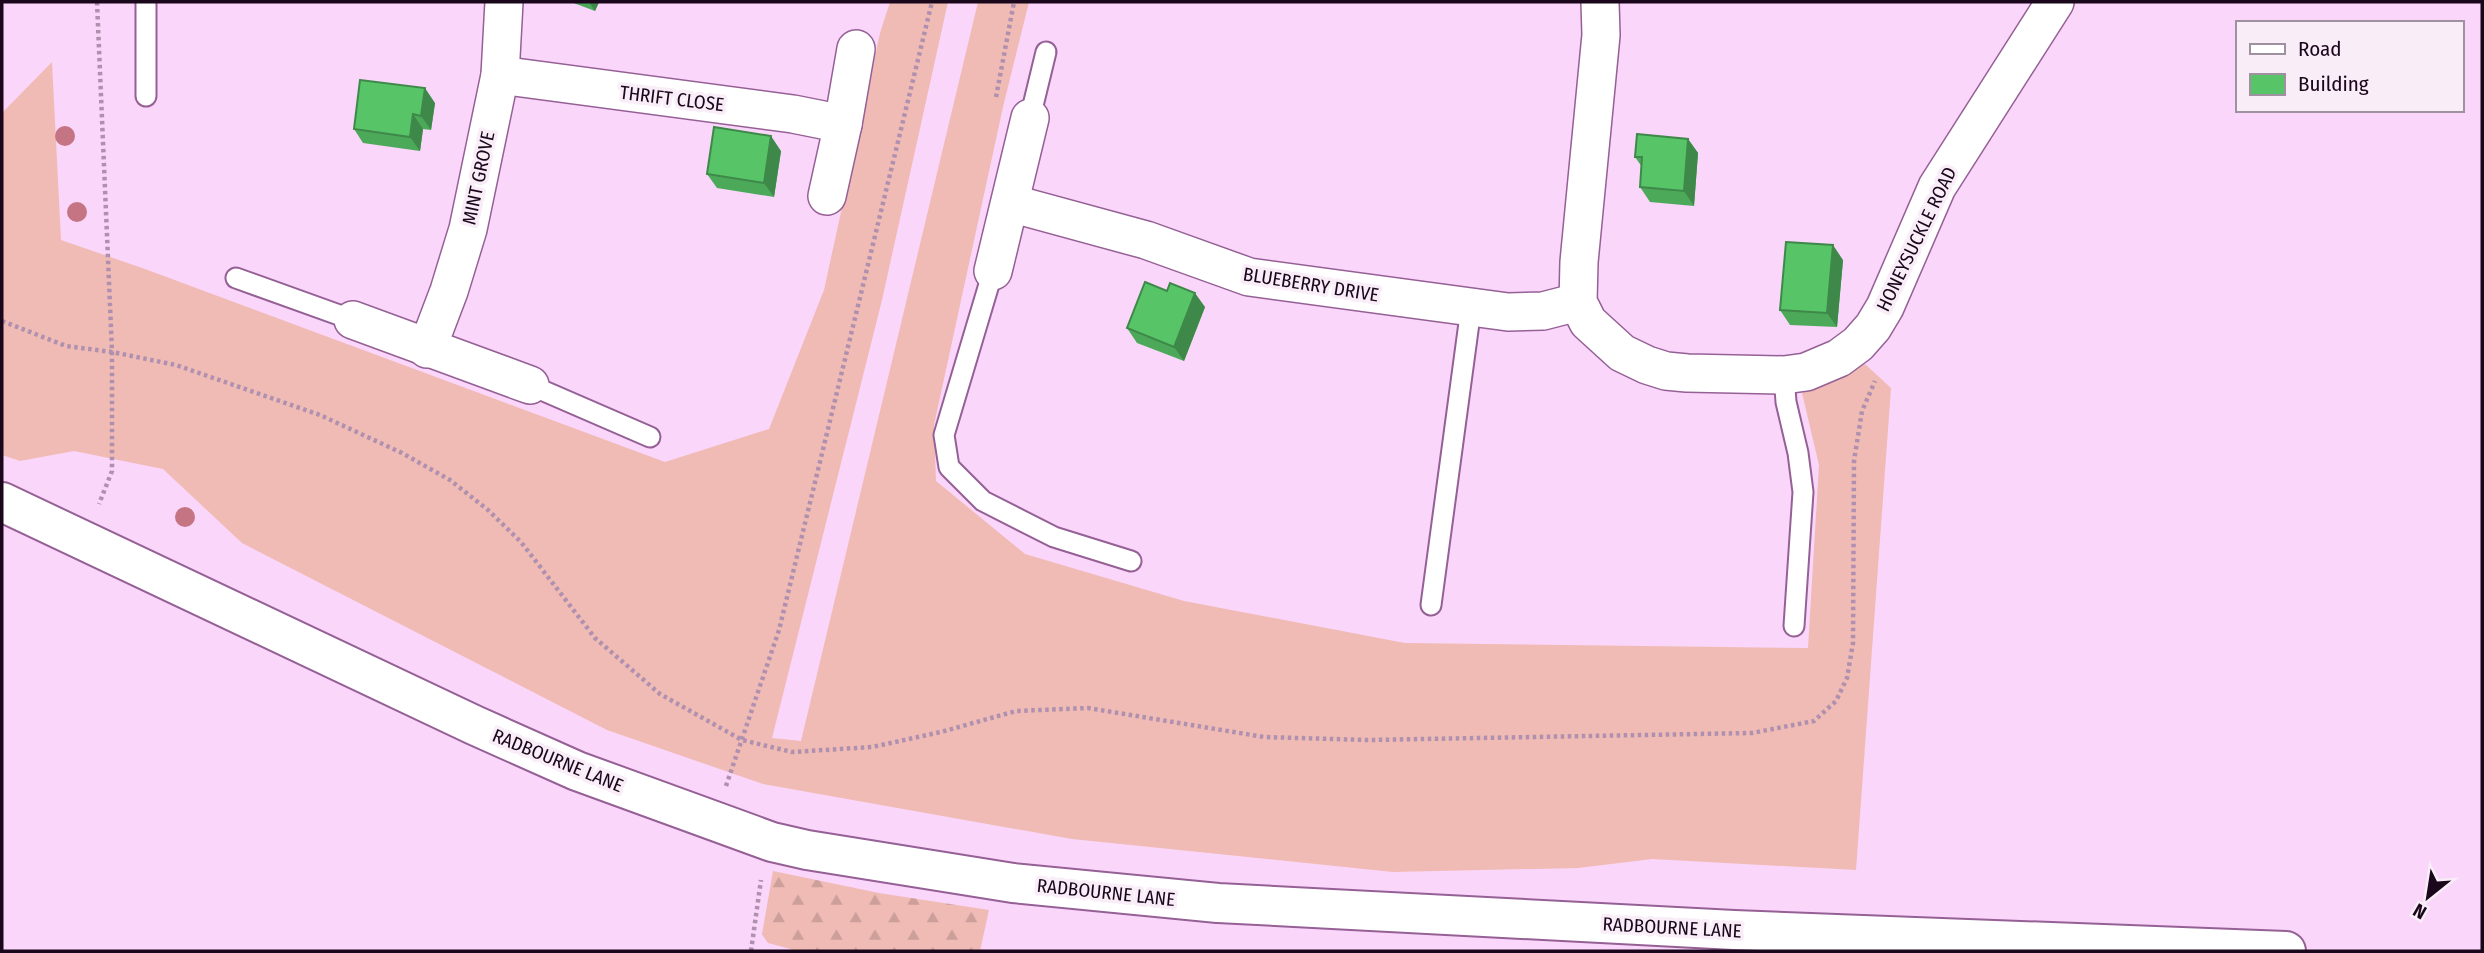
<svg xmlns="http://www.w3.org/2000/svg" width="2484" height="953" font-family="'Fira Sans Condensed',sans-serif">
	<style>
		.grass { fill: #f0bbb4 }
		.forest { fill: url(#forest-firs) }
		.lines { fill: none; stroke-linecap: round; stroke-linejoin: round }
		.service-casing { stroke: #956095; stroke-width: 23 }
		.minor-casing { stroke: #956095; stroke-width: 40 }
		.tertiary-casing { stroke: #956095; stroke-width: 42 }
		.path { stroke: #af91af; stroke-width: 4.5; stroke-dasharray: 3.5 3.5; stroke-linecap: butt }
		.service { stroke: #fff; stroke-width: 19 }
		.minor { stroke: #fff; stroke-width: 37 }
		.tertiary { stroke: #fff; stroke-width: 38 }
		.tree { fill: #c57483 }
		.wall { fill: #4ca959 }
		.shaded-wall { fill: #3e8949 }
		.building { fill: #58c468; stroke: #3e8949; stroke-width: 2 }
		.labels { text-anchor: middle; stroke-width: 7; stroke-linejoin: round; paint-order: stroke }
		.street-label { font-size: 19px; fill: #1b071b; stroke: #f9edf8 }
	</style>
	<defs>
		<pattern id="forest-firs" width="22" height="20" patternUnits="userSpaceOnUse" patternTransform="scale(1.75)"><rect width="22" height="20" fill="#f0bbb4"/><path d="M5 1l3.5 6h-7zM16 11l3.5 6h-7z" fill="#cd9f9a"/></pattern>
	</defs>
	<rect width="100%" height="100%" fill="#fad6fa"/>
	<!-- grass -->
	<polygon class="grass" points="890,2 948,2 882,300 772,738 801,741 978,2 1029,2 1003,107 934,425 936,481 1025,554 1184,601 1405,643 1808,648 1819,465 1802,393 1865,364 1891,388 1856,870 1652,859 1578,868 1393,872 1072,839 763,784 607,730 242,543 163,469 74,451 20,461 2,455 2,113 52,62 61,240 145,269 665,462 769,429 824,290 880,33"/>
	<!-- forest -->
	<polygon class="forest" points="773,871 879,893 989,910 980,951 798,951 768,943 762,934"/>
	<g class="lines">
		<!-- service casing -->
		<g class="service-casing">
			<g id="service">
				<polyline points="146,96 146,2"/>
				<polyline points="1030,118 1046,52"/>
				<polyline points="993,271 944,435 949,467 983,501 1054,537 1131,561"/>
				<polyline points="236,278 353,320"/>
				<polyline points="1784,375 1786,402 1798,453 1803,492 1794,626"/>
				<polyline points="530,385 650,437"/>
				<polyline points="1431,605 1471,308"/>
			</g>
		</g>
		<!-- minor casing -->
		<g class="minor-casing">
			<g id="minor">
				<polyline points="1600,2 1601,35 1579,262 1578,302 1588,322 1622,353 1647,365 1666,371 1687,373 1784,375 1806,372 1839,358 1858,344 1873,327 1885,307 1937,187 2055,2"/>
				<polyline points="500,75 793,114 843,124"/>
				<polyline points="827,196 843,124 856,49"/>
				<polyline points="1010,203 1146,240 1249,277 1508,312 1543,311 1578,302"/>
				<polyline points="993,271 1030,118"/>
				<polyline points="353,320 530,385"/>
				<polyline points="427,349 449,291 468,229 500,75 504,2"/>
			</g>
		</g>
		<!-- tertiary casing -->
		<g class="tertiary-casing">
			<polyline id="tertiary" points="2,502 474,725 577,771 772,842 807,850 1013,883 1218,903 1734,930 2286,951"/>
		</g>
		<!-- path -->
		<g class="path">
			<polyline points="97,2 112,352 112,471 99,504"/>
			<polyline points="996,97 1014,2"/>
			<polyline points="2,321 66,346 112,352 176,365 320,415 402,453 450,480 488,510 521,542 595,638 660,694 742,740 792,752 872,747 941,732 1016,711 1088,708 1264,737 1369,740 1752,733 1814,721 1836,701 1847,678 1853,643 1854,461 1862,411 1875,381"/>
			<polyline points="726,786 779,630 932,2"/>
			<polyline points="751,951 761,880"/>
		</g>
		<!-- service -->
		<use href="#service" class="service"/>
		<!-- minor -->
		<use href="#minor" class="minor"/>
		<!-- tertiary -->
		<use href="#tertiary" class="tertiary"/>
	</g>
	<!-- trees -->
	<g class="tree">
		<circle cx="65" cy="136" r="10"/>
		<circle cx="77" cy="212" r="10"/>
		<circle cx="185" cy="517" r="10"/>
	</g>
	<!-- wall -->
	<g class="wall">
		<polygon points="571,2 599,2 595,11"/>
		<polygon points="435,103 431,130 423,129 420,151 363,143 354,129"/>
		<polygon points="1688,139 1698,153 1694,206 1650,202 1640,187 1642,167 1635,157"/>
		<polygon points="781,151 774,197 717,188 707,174"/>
		<polygon points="1843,260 1837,327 1790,325 1780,310"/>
		<polygon points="1205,307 1184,361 1137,343 1127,328"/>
	</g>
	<!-- shaded-wall -->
	<g class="shaded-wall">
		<polygon points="589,2 599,2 595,11"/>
		<polygon points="425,88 435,103 431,130 421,116"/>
		<polygon points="413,114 423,129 420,151 410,137"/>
		<polygon points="771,136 781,151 774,197 764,183"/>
		<polygon points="1688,139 1698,153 1694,206 1684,191"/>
		<polygon points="1833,245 1843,260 1837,327 1827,313"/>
		<polygon points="1195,293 1205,307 1184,361 1174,347"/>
	</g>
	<!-- building -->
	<g class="building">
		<polygon points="360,80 425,88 421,116 413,114 410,137 354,129"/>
		<polygon points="714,127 771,136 764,183 707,174"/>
		<polygon points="1637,134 1688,139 1684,191 1640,187 1642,157 1635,157"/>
		<polygon points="1786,242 1833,245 1827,313 1780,310"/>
		<polygon points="1145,282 1167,291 1170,283 1195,293 1174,347 1127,328"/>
	</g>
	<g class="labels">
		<!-- street labels -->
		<g class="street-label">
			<text transform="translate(672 98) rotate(7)" y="7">THRIFT CLOSE</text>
			<text transform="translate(478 178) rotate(-78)" y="7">MINT GROVE</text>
			<text transform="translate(1916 239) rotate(-64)" y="7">HONEYSUCKLE ROAD</text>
			<text transform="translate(1311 284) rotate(9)" y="7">BLUEBERRY DRIVE</text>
			<text transform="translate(558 760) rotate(22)" y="7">RADBOURNE LANE</text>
			<text transform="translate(1106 892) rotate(6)" y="7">RADBOURNE LANE</text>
			<text transform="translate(1672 927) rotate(3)" y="7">RADBOURNE LANE</text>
		</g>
	</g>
	<!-- border -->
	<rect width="2484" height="953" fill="none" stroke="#1b071b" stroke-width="7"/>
	<!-- legend -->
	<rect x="2236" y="21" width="228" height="91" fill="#f9edf8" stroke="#a091a0" stroke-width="2"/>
	<rect x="2250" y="44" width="35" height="10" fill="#ffffff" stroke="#a091a0" stroke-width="2"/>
	<text x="2298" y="56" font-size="21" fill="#1b071b">Road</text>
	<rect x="2250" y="74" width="35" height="21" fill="#58c468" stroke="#a091a0" stroke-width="2"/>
	<text x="2298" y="91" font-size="21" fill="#1b071b">Building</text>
	<!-- north arrow -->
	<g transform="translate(2428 897) rotate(210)" stroke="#f9edf8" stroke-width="5" paint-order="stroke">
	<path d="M0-5L12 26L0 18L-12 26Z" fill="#1b071b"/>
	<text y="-10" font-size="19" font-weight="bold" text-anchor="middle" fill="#1b071b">N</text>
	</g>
</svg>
